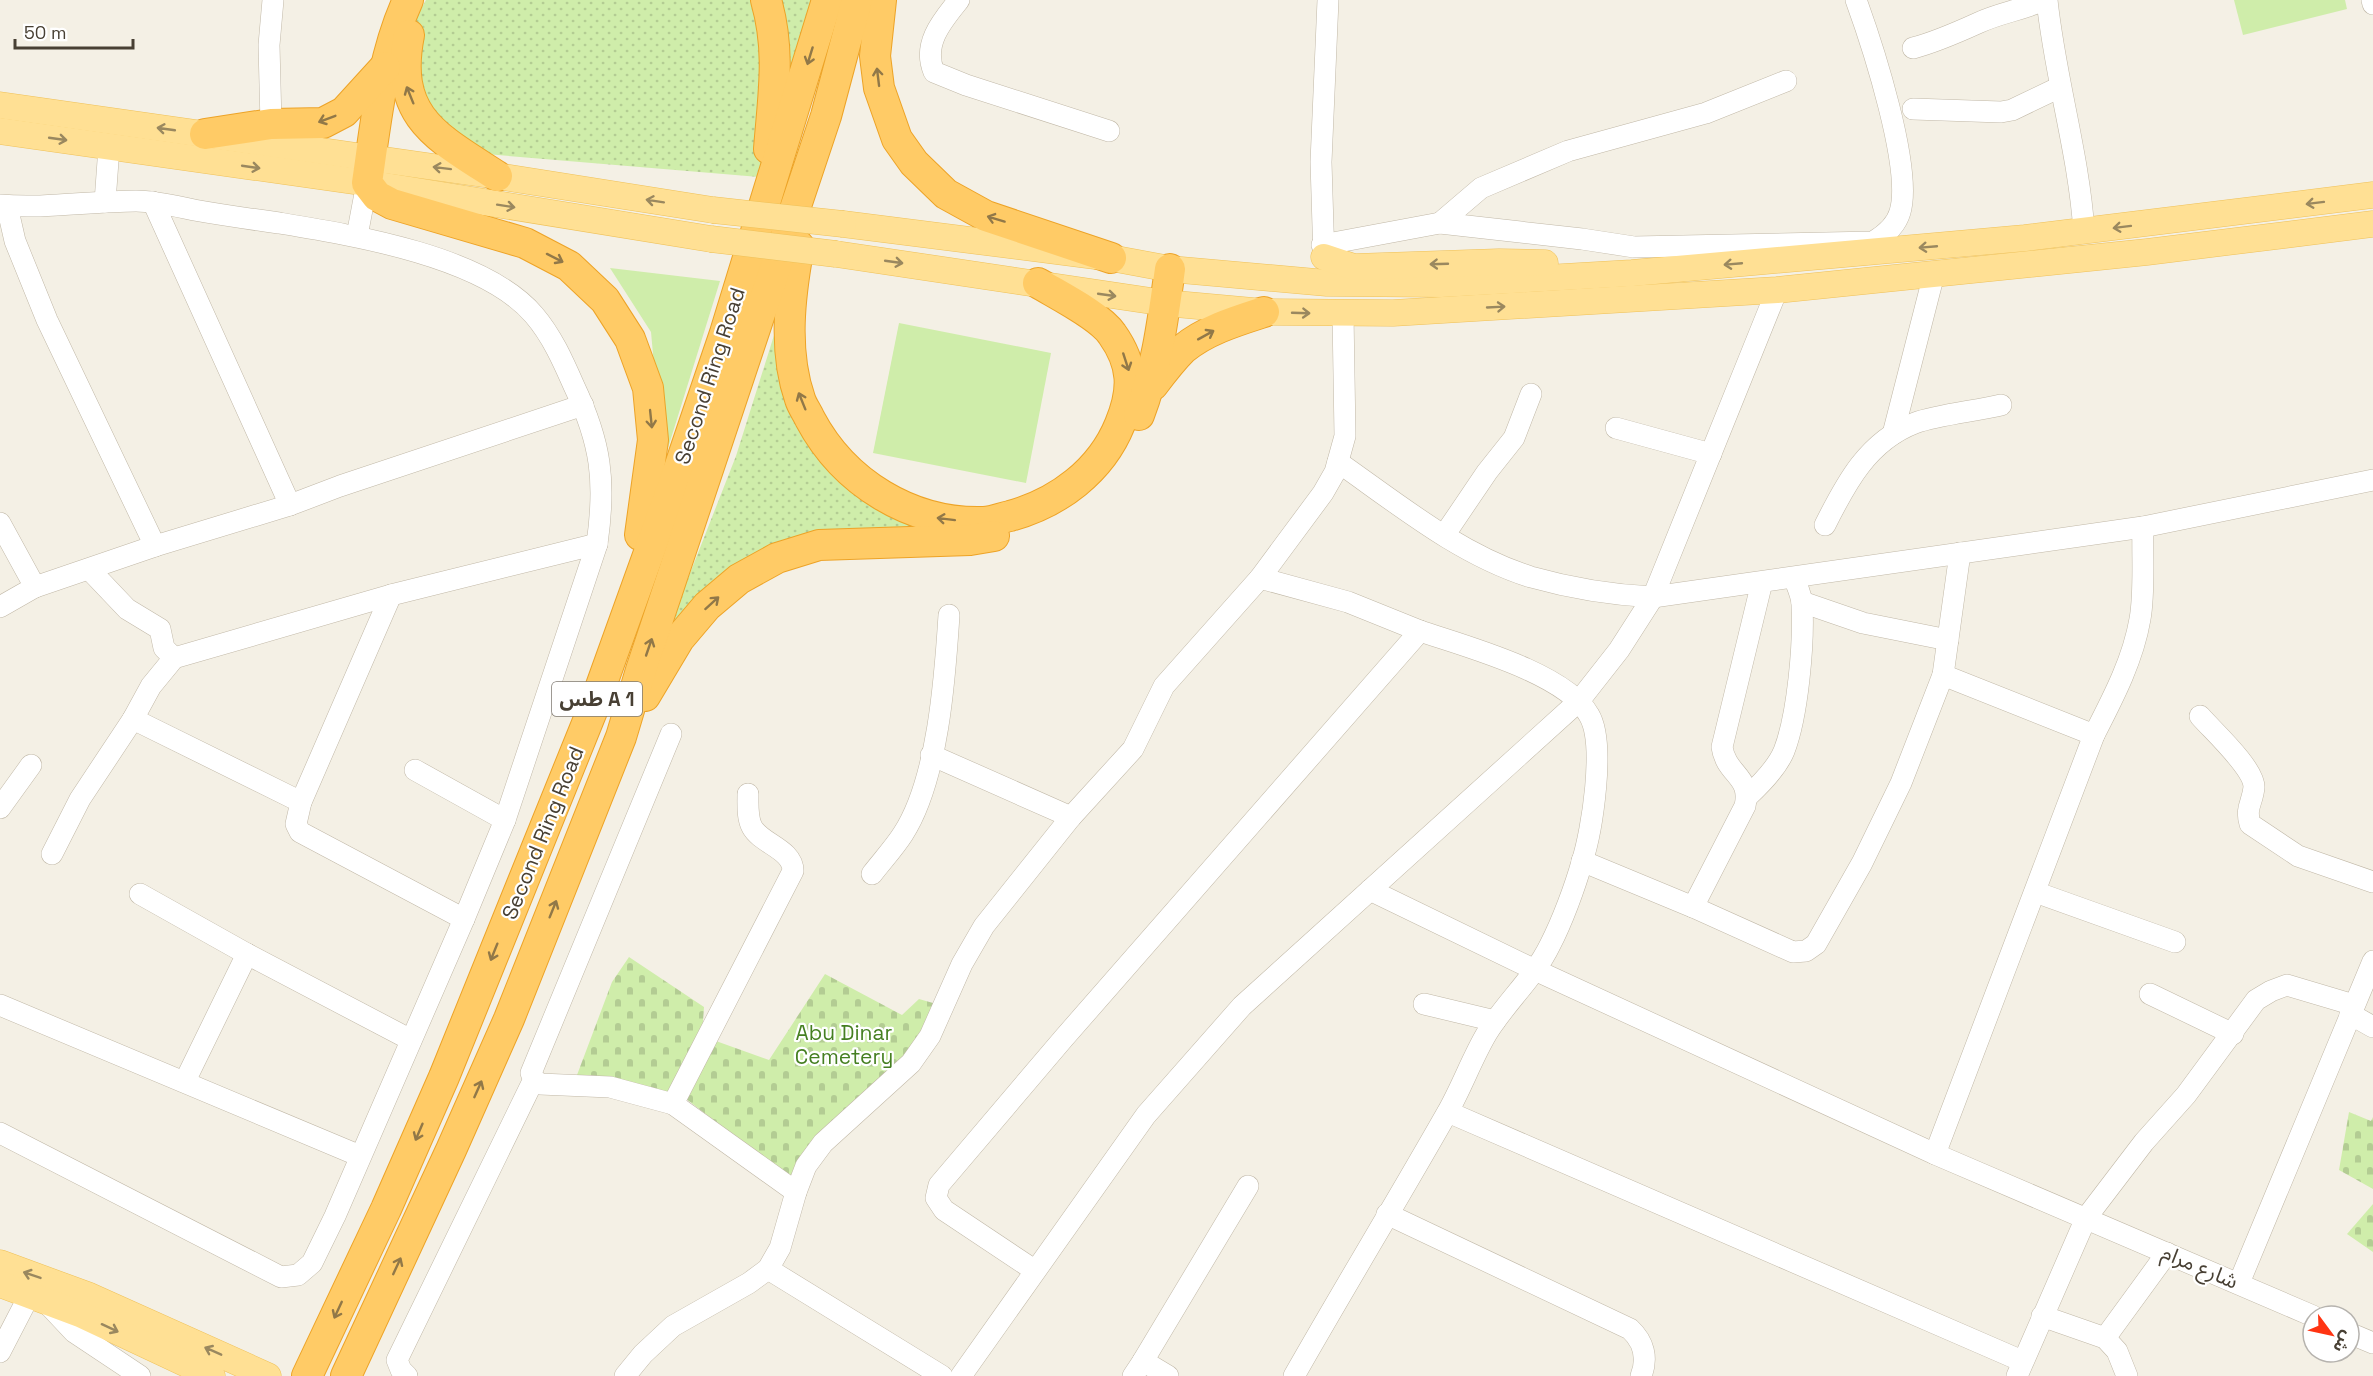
<svg xmlns="http://www.w3.org/2000/svg" width="2373" height="1376" font-family="'Space Grotesk','Noto Sans Arabic',sans-serif">
	<style>
		.grass { fill: #cfedaa }
		.cemetery { fill: url(#cemetery-stones) }
		.garden { fill: url(#garden-dots) }
		.lines { fill: none; stroke-linecap: round; stroke-linejoin: round }
		.minor-casing { stroke: #c1b8a7; stroke-width: 22 }
		.major-casing { stroke: #efc159; stroke-width: 27 }
		.highway-casing { stroke: #eda327; stroke-width: 32 }
		.minor { stroke: #fff; stroke-width: 21 }
		.major { stroke: #ffe094; stroke-width: 26 }
		.highway { stroke: #ffcb66; stroke-width: 30 }
		.major-bridge-casing { stroke: #efc159; stroke-width: 27; stroke-linecap: butt }
		.major-bridge { stroke: #ffe094; stroke-width: 26 }
		.oneway { stroke: #917848 }
		.oneway2 { stroke: #9a885f }
		.labels { text-anchor: middle; stroke-width: 4.5; stroke-linejoin: round; paint-order: stroke }
		.shield { fill: #fff; stroke: #7f7971; stroke-width: 1.5 }
		.shield-label { font-size: 20px; font-weight: bold; fill: #484034 }
		.street-label { font-size: 21px; fill: #484034; stroke: #fff }
		.park-label { font-size: 21px; fill: #457f21; stroke: #fff }
	</style>
	<defs>
		<pattern id="cemetery-stones" width="16" height="16" patternUnits="userSpaceOnUse" patternTransform="scale(1.5)"><rect width="16" height="16" fill="#cfedaa"/><path d="M2 7V4a2 2 0 0 1 4 0v3zM10 15v-3a2 2 0 0 1 4 0v3z" fill="#b3cc93"/></pattern>
		<pattern id="garden-dots" width="8" height="8" patternUnits="userSpaceOnUse" patternTransform="scale(1.5)"><rect width="8" height="8" fill="#cfedaa"/><path d="M2 2h.1M6 6h.1" fill="none" stroke="#b3cc93" stroke-width="1.8" stroke-linecap="round"/></pattern>
	</defs>
	<rect width="100%" height="100%" fill="#f4f0e5"/>
	<!-- grass -->
	<g class="grass">
		<polygon points="2234,0 2345,0 2347,9 2243,35"/>
		<polygon points="610,268 720,281 663,464 651,332"/>
		<polygon points="899,323 1051,353 1026,483 873,453"/>
	</g>
	<!-- cemetery -->
	<g class="cemetery">
		<polygon points="629,957 704,1007 702,1036 769,1060 825,974 902,1015 919,999 940,1005 925,1033 789,1179 685,1098 577,1075 612,982"/>
		<polygon points="2349,1112 2371,1121 2373,1117 2373,1189 2339,1170"/>
		<polygon points="2373,1204 2373,1252 2347,1234"/>
	</g>
	<!-- garden -->
	<g class="garden">
		<polygon points="426,0 826,0 759,177 461,152 440,138 405,56 412,25"/>
		<polygon points="793,275 800,399 880,494 1008,525 777,558 647,683 736,456"/>
	</g>
	<g class="lines">
		<!-- minor casing -->
		<g class="minor-casing">
			<g id="minor">
				<path d="M959,0C942,21 922,44 934,72L966,85L1109,131"/>
				<path d="M2047,0C2055,78 2079,154 2084,232"/>
				<polyline points="2372,0 2373,4"/>
				<path d="M1913,48C1936,42 1956,33 1978,23C1999,13 2022,10 2044,0"/>
				<polyline points="1913,109 2001,112 2012,110 2060,87"/>
				<polyline points="271,124 269,45 273,0"/>
				<polyline points="105,202 109,147"/>
				<polyline points="153,202 290,505"/>
				<path d="M0,205C44,209 91,201 136,201C155,201 175,206 194,210C222,215 250,219 279,223C352,235 484,256 534,315C552,336 563,361 574,386C601,443 606,481 597,544L505,820L464,919L335,1216L312,1263L298,1275L281,1277L0,1133"/>
				<polyline points="7,206 15,241 47,320 155,546"/>
				<polyline points="1440,223 1481,188 1568,151 1706,113 1786,81"/>
				<polyline points="357,236 367,183"/>
				<path d="M1322,245L1440,223L1582,239L1634,247L1873,242C1885,235 1896,226 1900,212C1913,169 1872,44 1856,0"/>
				<polyline points="1324,259 1321,162 1328,0"/>
				<polyline points="1616,428 1711,454"/>
				<polyline points="1893,434 1934,274"/>
				<path d="M1338,462C1398,504 1460,555 1531,577C1570,588 1613,595 1653,597L2143,527L2373,480"/>
				<polyline points="0,523 35,587"/>
				<path d="M1825,525C1846,483 1868,441 1915,423C1937,415 1976,411 2001,405"/>
				<polyline points="1445,534 1487,472 1514,438 1531,394"/>
				<polyline points="89,569 127,609 160,629 164,648 174,658"/>
				<polyline points="1260,578 1348,602 1420,631"/>
				<polyline points="391,595 301,802 296,824 300,832 464,919"/>
				<polyline points="1802,602 1863,623 1948,640"/>
				<polyline points="0,607 35,587 155,546 290,505 340,486 583,405"/>
				<polyline points="1943,675 2094,735"/>
				<path d="M2200,716C2213,731 2254,768 2254,787C2253,802 2245,807 2250,824L2298,856L2373,882"/>
				<polyline points="133,719 301,802"/>
				<polyline points="671,734 531,1073 534,1079 540,1084 610,1087 673,1104"/>
				<polyline points="931,755 1071,817"/>
				<polyline points="415,770 505,820"/>
				<path d="M748,794C748,804 747,818 752,827C761,844 793,849 793,871L673,1104L796,1192"/>
				<path d="M1747,797C1760,785 1777,768 1784,751C1798,715 1804,643 1802,605C1802,596 1797,586 1794,578"/>
				<polyline points="0,808 31,765"/>
				<polyline points="52,854 80,799 133,719 151,686 174,658 391,595 597,544"/>
				<polyline points="1582,861 1693,907 1793,952 1806,951 1816,944 1862,863 1901,783 1943,675 1960,553"/>
				<path d="M872,874C882,861 894,848 903,834C938,780 945,678 949,615"/>
				<polyline points="1370,890 1535,970 1935,1154 2313,1316"/>
				<polyline points="2035,892 2175,942"/>
				<polyline points="140,894 247,954 411,1040"/>
				<path d="M1693,907L1745,806C1752,776 1726,775 1722,747L1762,582"/>
				<polyline points="2150,994 2233,1034"/>
				<polyline points="1424,1004 1495,1021"/>
				<polyline points="0,1005 360,1156"/>
				<polyline points="2350,1014 2373,1027"/>
				<polyline points="185,1081 247,954"/>
				<polyline points="1448,1112 2022,1361"/>
				<path d="M1935,1154L2094,735C2113,698 2133,660 2140,619C2145,591 2142,556 2143,527"/>
				<path d="M1387,1214L1630,1329C1644,1342 1648,1358 1641,1376"/>
				<polyline points="768,1269 942,1376"/>
				<path d="M1034,1270L944,1210L936,1198L939,1185L1063,1039L1420,631C1464,646 1566,673 1589,715C1606,743 1592,831 1582,862C1575,887 1562,922 1550,945C1534,978 1506,1002 1487,1033C1472,1058 1462,1087 1447,1113C1397,1201 1344,1288 1294,1376"/>
				<polyline points="2239,1283 2373,961"/>
				<polyline points="44,1300 74,1332 140,1376"/>
				<polyline points="2042,1316 2105,1338 2117,1351 2127,1376"/>
				<polyline points="2349,1333 2373,1343"/>
				<polyline points="2105,1338 2167,1253"/>
				<polyline points="0,1352 30,1294"/>
				<polyline points="1143,1361 1248,1186"/>
				<polyline points="407,1376 401,1370 397,1360 534,1079"/>
				<polyline points="625,1376 643,1354 673,1326 749,1283 768,1269 780,1248 796,1192 806,1166 823,1143 911,1063 930,1036 962,964 984,926 1071,817 1133,749 1164,686 1260,578 1323,493 1335,472 1345,436 1343,314"/>
				<polyline points="961,1376 1146,1115 1242,1006 1579,701 1619,650 1653,597 1777,290"/>
				<polyline points="1133,1376 1143,1361 1168,1376"/>
				<polyline points="2017,1376 2086,1218 2144,1142 2186,1095 2256,1000 2271,991 2287,985 2354,1005"/>
			</g>
		</g>
		<!-- major casing -->
		<g class="major-casing">
			<g id="major">
				<polyline points="0,105 497,176 713,210"/>
				<polyline points="0,131 367,183 711,239"/>
				<polyline points="843,224 1111,258 1170,269 1327,283 1441,284 1632,273 2025,238 2373,195"/>
				<polyline points="836,254 1165,303 1264,312 1393,313 1777,290 2147,252 2373,224"/>
				<polyline points="1324,257 1354,267 1499,262 1545,263"/>
				<polyline points="0,1263 90,1296 268,1376"/>
				<polyline points="0,1284 80,1314 212,1376"/>
			</g>
		</g>
		<!-- highway casing -->
		<g class="highway-casing">
			<g id="highway">
				<path d="M408,0C382,56 376,122 367,183L377,196L392,204L525,243L569,266L605,300L630,339L648,388L653,440L640,535"/>
				<path d="M766,0C781,52 773,96 769,149"/>
				<polyline points="881,0 875,56 879,88 897,139 914,163 946,194 986,216 1111,258"/>
				<path d="M409,35C393,117 437,137 497,176"/>
				<polyline points="205,134 271,124 323,123 344,112 385,67"/>
				<path d="M799,246C790,295 783,350 800,399C802,406 807,412 810,419C844,483 911,524 983,522C992,522 1001,518 1010,516C1058,503 1101,471 1120,424C1134,390 1134,365 1112,334C1100,316 1058,295 1038,283"/>
				<path d="M1153,385C1162,373 1172,360 1183,349C1206,330 1236,321 1264,312"/>
				<path d="M1139,415C1157,368 1163,319 1170,269"/>
				<polyline points="645,696 679,639 707,606 739,579 777,558 819,545 970,540 994,536"/>
				<polyline points="307,1376 386,1209 444,1077 592,711 674,483 725,333 827,0"/>
				<polyline points="346,1376 451,1150 509,1019 621,737 641,670 826,116 857,0"/>
			</g>
		</g>
		<!-- minor -->
		<use href="#minor" class="minor"/>
		<!-- major -->
		<use href="#major" class="major"/>
		<!-- highway -->
		<use href="#highway" class="highway"/>
		<!-- major-bridge casing -->
		<g class="major-bridge-casing">
			<g id="major-bridge">
				<polyline points="713,210 843,224"/>
				<polyline points="711,239 836,254"/>
			</g>
		</g>
		<!-- major-bridge -->
		<use href="#major-bridge" class="major-bridge"/>
	</g>
	<!-- one-way arrows -->
	<defs><path id="oneway-shaft" d="M-6 0H5M1.5-3L5.5 0L1.5 3" fill="none" stroke-width="1.6" stroke-linecap="round" stroke-linejoin="round" transform="scale(1.5)"/></defs>
	<g class="oneway">
		<use href="#oneway-shaft" transform="translate(810 56) rotate(107)"/>
		<use href="#oneway-shaft" transform="translate(878 77) rotate(-97)"/>
		<use href="#oneway-shaft" transform="translate(410 95) rotate(-112)"/>
		<use href="#oneway-shaft" transform="translate(327 119) rotate(159)"/>
		<use href="#oneway-shaft" transform="translate(996 219) rotate(-163)"/>
		<use href="#oneway-shaft" transform="translate(555 258) rotate(27)"/>
		<use href="#oneway-shaft" transform="translate(1206 335) rotate(-29)"/>
		<use href="#oneway-shaft" transform="translate(1126 362) rotate(72)"/>
		<use href="#oneway-shaft" transform="translate(802 401) rotate(-112)"/>
		<use href="#oneway-shaft" transform="translate(651 419) rotate(84)"/>
		<use href="#oneway-shaft" transform="translate(946 519) rotate(-173)"/>
		<use href="#oneway-shaft" transform="translate(712 603) rotate(-42)"/>
		<use href="#oneway-shaft" transform="translate(649 647) rotate(-71)"/>
		<use href="#oneway-shaft" transform="translate(553 909) rotate(-68)"/>
		<use href="#oneway-shaft" transform="translate(494 952) rotate(112)"/>
		<use href="#oneway-shaft" transform="translate(478 1089) rotate(-66)"/>
		<use href="#oneway-shaft" transform="translate(419 1132) rotate(113)"/>
		<use href="#oneway-shaft" transform="translate(397 1266) rotate(-65)"/>
		<use href="#oneway-shaft" transform="translate(338 1310) rotate(115)"/>
	</g>
	<g class="oneway2">
		<use href="#oneway-shaft" transform="translate(166 129) rotate(-172)"/>
		<use href="#oneway-shaft" transform="translate(58 139) rotate(8)"/>
		<use href="#oneway-shaft" transform="translate(251 167) rotate(8)"/>
		<use href="#oneway-shaft" transform="translate(442 168) rotate(-173)"/>
		<use href="#oneway-shaft" transform="translate(655 201) rotate(-171)"/>
		<use href="#oneway-shaft" transform="translate(2315 203) rotate(173)"/>
		<use href="#oneway-shaft" transform="translate(506 206) rotate(9)"/>
		<use href="#oneway-shaft" transform="translate(2122 227) rotate(173)"/>
		<use href="#oneway-shaft" transform="translate(1928 247) rotate(175)"/>
		<use href="#oneway-shaft" transform="translate(894 262) rotate(8)"/>
		<use href="#oneway-shaft" transform="translate(1439 264) rotate(178)"/>
		<use href="#oneway-shaft" transform="translate(1733 264) rotate(175)"/>
		<use href="#oneway-shaft" transform="translate(1107 295) rotate(8)"/>
		<use href="#oneway-shaft" transform="translate(1496 307) rotate(-3)"/>
		<use href="#oneway-shaft" transform="translate(1301 313) rotate(2)"/>
		<use href="#oneway-shaft" transform="translate(32 1275) rotate(-161)"/>
		<use href="#oneway-shaft" transform="translate(110 1328) rotate(25)"/>
		<use href="#oneway-shaft" transform="translate(213 1351) rotate(-156)"/>
	</g>
	<g class="labels">
		<!-- shield labels -->
		<rect class="shield" x="552" y="682" width="90" height="34" rx="4.5"/>
		<g class="shield-label">
			<text x="597" y="706">طس A 1</text>
		</g>
		<!-- street labels -->
		<g class="street-label">
			<text transform="translate(710 376) rotate(-72)" y="7">Second Ring Road</text>
			<text transform="translate(543 833) rotate(-68)" y="7">Second Ring Road</text>
			<text transform="translate(2200 1267) rotate(23)" y="7">شارع مرام</text>
		</g>
		<!-- park labels -->
		<g class="park-label">
			<text x="844" y="1040">Abu Dinar<tspan x="844" dy="24">Cemetery</tspan></text>
		</g>
	</g>
	<!-- north arrow -->
	<g transform="translate(2331 1334) rotate(123)"><circle r="28" fill="#ffffff" stroke="#b6b3ae" stroke-width="1.5"/>
	<path d="M0-4.5L10 22L0 15L-10 22Z" fill="#ff3412"/>
	<text y="-9" font-size="16" font-weight="bold" text-anchor="middle" fill="#484034">ش</text>
	</g>
	<!-- scale -->
	<path d="M15 39v9h118v-9" fill="none" stroke="#484034" stroke-width="3"/>
	<text x="24" y="39" font-size="18" fill="#484034" stroke="#ffffff" stroke-width="4.5" paint-order="stroke">50 m</text>
</svg>
